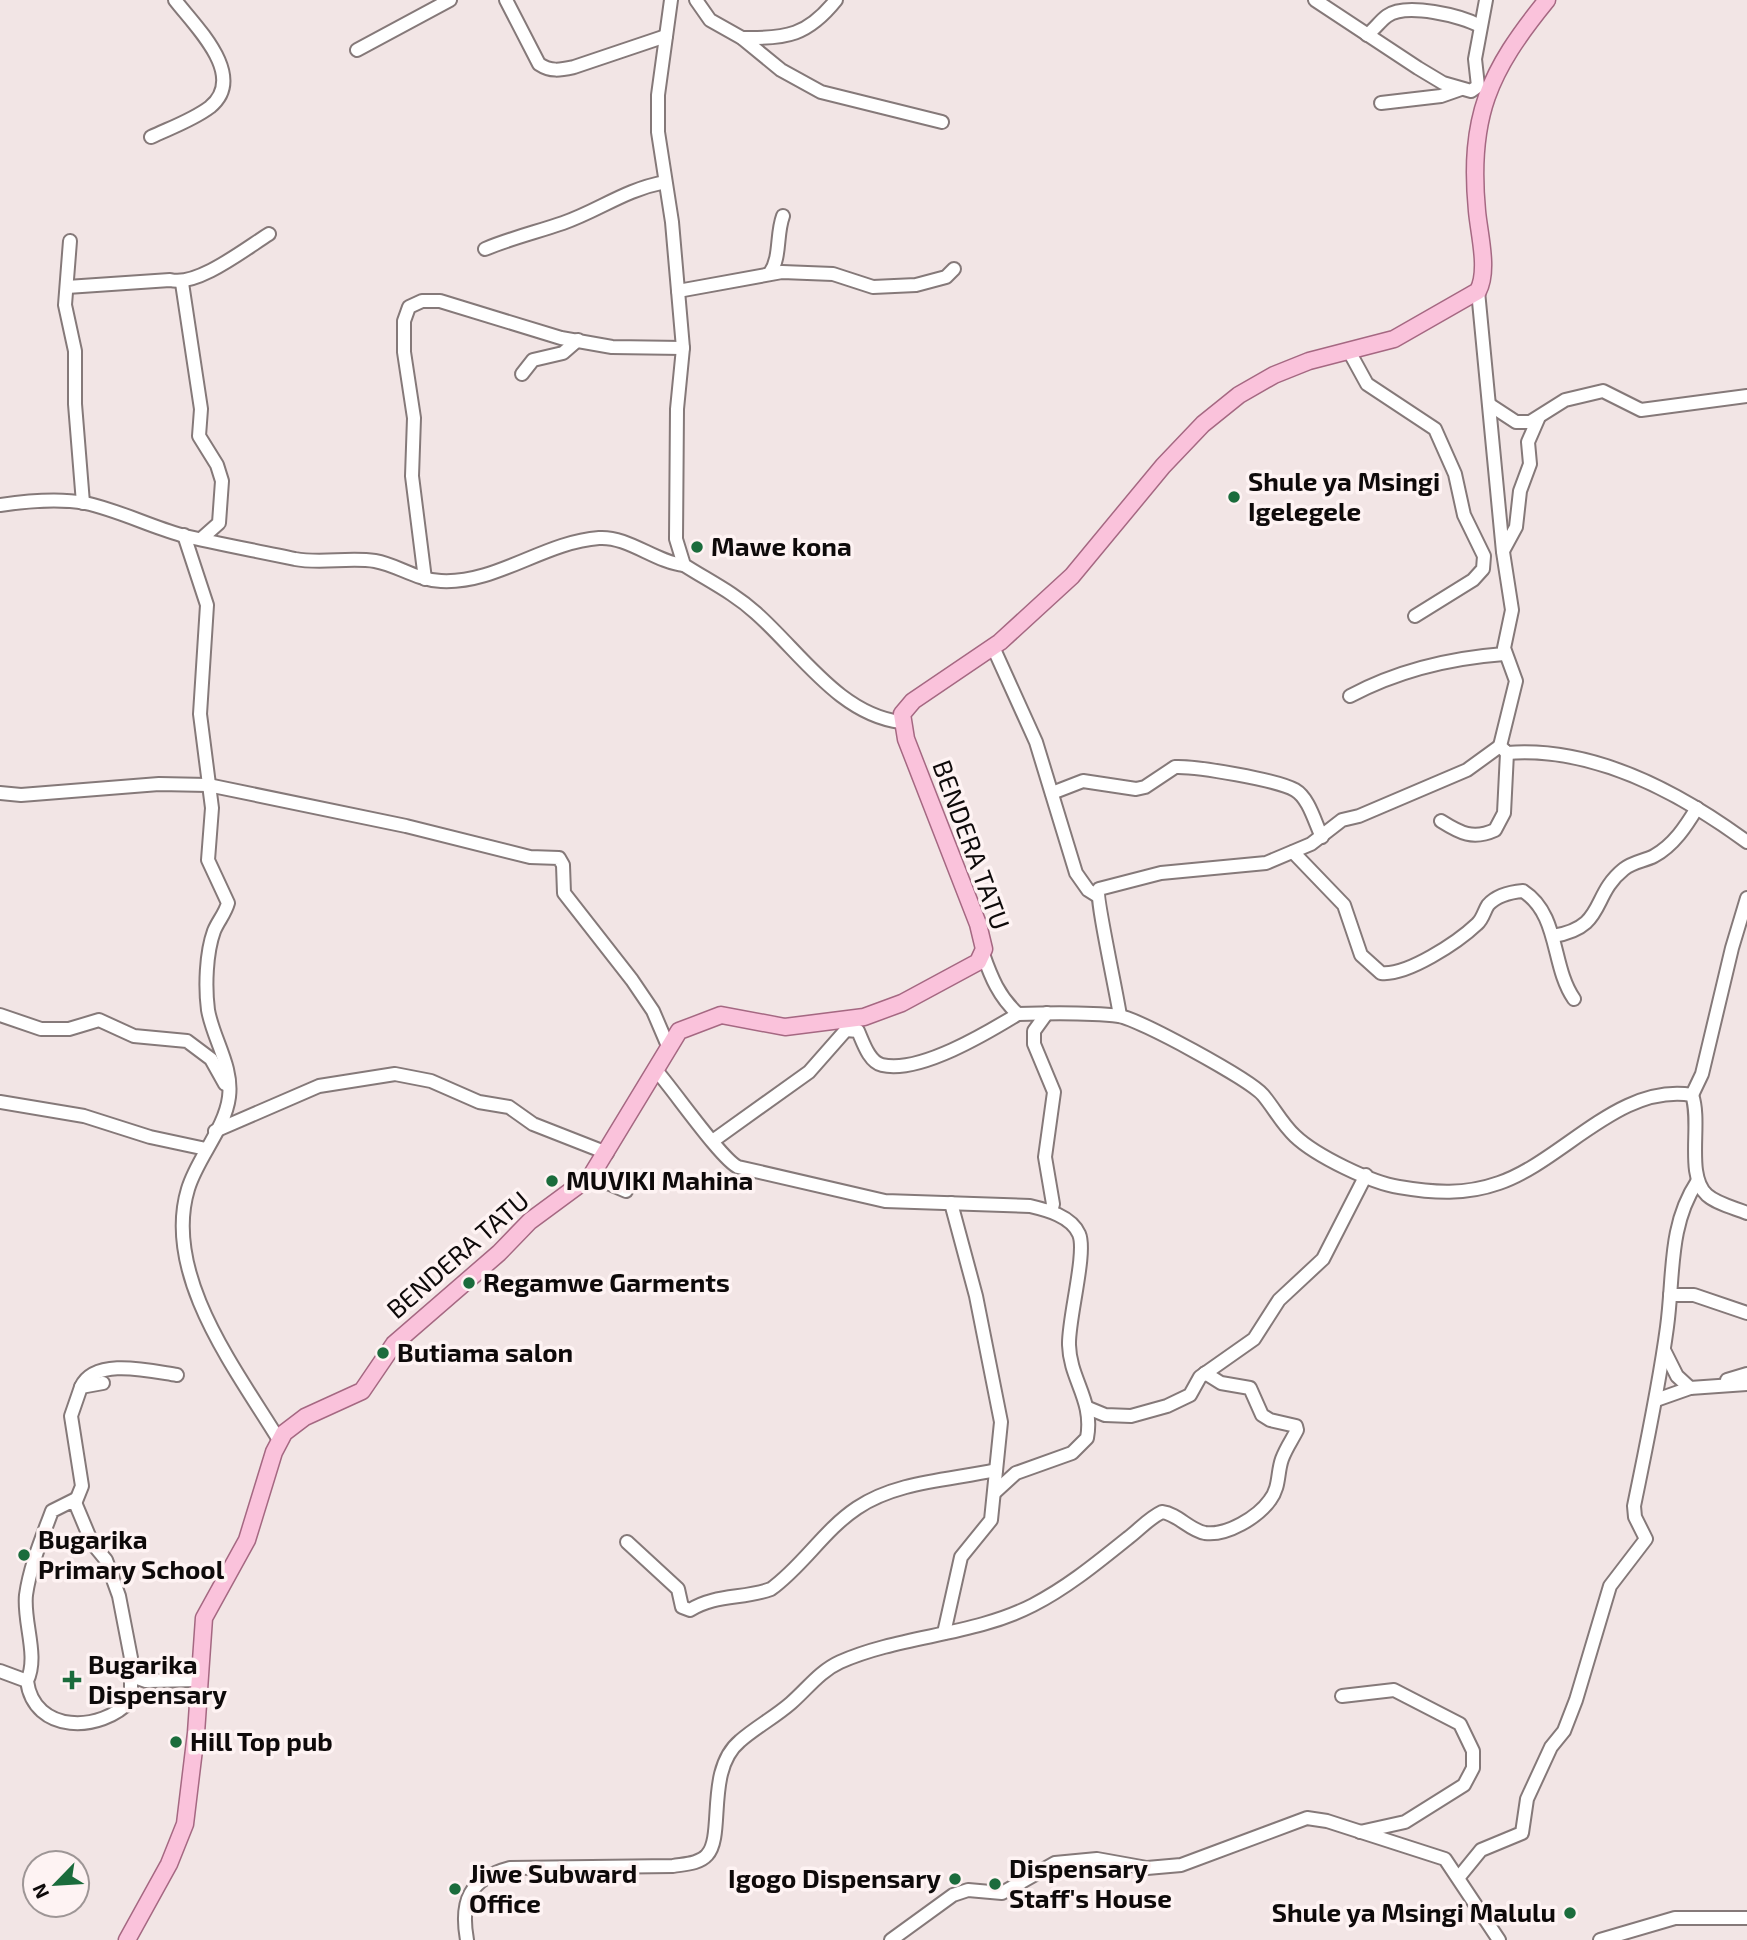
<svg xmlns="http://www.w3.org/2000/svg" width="1747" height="1940" font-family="'Exo 2',sans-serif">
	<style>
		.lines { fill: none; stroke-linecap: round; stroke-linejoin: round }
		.minor-casing { stroke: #857979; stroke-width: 16 }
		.major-casing { stroke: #a56882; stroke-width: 19 }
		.minor { stroke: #fff; stroke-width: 12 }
		.major { stroke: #fac2db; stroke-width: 16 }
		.poi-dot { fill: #1b6c3c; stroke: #fef3f3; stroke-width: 2.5 }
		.labels { text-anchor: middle; stroke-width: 7; stroke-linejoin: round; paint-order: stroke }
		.poi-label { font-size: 26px; font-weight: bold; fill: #0e0a0a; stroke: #fef3f3; text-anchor: start }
		.street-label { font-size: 26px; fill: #0e0a0a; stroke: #fef3f3 }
	</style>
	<rect width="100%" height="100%" fill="#f2e5e5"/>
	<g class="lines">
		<!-- minor casing -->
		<g class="minor-casing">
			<g id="minor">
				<path d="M506,0L539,64C551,72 560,70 574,67L666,36"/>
				<path d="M671,0L658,95V132L672,222L683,348L677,409L676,539L684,565C709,581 734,593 756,613C800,652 840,715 901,722"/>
				<polyline points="696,0 710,20 742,38 781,70 821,92 942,122"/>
				<polyline points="1315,0 1418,68 1443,83 1471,91 1478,86 1475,59 1486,0"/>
				<path d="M1367,35C1375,29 1380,21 1387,16C1406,2 1462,16 1480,26"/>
				<path d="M742,38C787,39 808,35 836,0"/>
				<polyline points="357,50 450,0"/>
				<polyline points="1381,103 1441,96 1461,89"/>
				<path d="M151,137C170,128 193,120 210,107C248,76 195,26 175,0"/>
				<polyline points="70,241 65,305 75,351 75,404 83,503"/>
				<path d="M485,249C511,238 537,232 563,223C600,210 624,190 665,182"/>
				<path d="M770,273C781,257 776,235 783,216"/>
				<polyline points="182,283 201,409 199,436 217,465 222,481 219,523 201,539"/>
				<path d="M67,287L170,280C197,287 245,249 269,234"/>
				<polyline points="678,291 782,272 833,274 873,287 916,285 946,277 954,269"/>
				<path d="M1478,291L1503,552L1512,610L1504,648L1516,681L1500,746L1507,753C1594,746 1679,792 1747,842"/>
				<polyline points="1350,353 1367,384 1435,429 1455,474 1464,515 1484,556 1483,569 1473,580 1415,616"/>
				<polyline points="522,374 533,360 563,353 578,340"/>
				<polyline points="1490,405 1516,422 1530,422 1565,400 1603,391 1641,410 1747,396"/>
				<path d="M0,505C27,501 58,498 85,503C118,510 149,526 181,535C218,544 258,551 295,559C321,564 348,557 375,561C398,565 416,580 441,581C496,584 544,542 599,538C628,536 655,562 684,565"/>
				<path d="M184,535L207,605L200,714L212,808L208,860L228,903C225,914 218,921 214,931C206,953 205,987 208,1010C213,1039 233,1066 229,1097C225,1129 197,1158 188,1189C162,1275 237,1371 279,1440"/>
				<polyline points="1503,551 1516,527 1520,491 1530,464 1528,442 1538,419"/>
				<polyline points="425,579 412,476 414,418 404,352 404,321 409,307 422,301 440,301 561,338 612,347 683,348"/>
				<polyline points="993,647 1036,742 1076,873 1088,890 1096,895"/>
				<path d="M1350,696C1397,671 1451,658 1504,654"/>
				<polyline points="0,793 21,795 159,784 208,785 406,826 530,857 559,858 563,865 564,893 632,980 653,1011 668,1046"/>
				<path d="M1052,793L1083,781L1136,789L1145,787L1175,767C1196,766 1278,780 1295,790C1309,798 1315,823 1322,837"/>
				<path d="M1441,821C1460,833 1473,840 1495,830L1504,813L1507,753"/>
				<path d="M1293,852L1344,905L1361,955L1381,973C1407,976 1458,942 1477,924C1483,919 1484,911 1488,905C1497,895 1511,892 1523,891C1560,915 1551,966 1574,999"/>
				<path d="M1553,936C1607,927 1590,896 1624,869C1633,862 1644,861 1654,856C1674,845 1686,826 1697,808"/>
				<path d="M983,954C991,977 999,997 1018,1014C1050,1013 1086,1012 1119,1016C1139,1019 1249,1079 1263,1095C1274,1108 1282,1124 1295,1136C1316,1156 1372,1183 1399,1187C1434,1193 1465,1195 1499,1183C1563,1161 1619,1083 1692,1095C1702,1123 1685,1175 1707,1195C1717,1204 1735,1208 1747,1213"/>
				<polyline points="1047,1013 1034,1031 1034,1044 1054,1092 1045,1157 1053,1204 1051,1211"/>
				<polyline points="0,1015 41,1029 69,1029 99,1020 134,1036 187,1041 211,1059 225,1084"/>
				<path d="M1120,1016C1118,999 1095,896 1099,889L1161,873L1266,863L1311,844L1342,820L1359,816L1467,770L1500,746"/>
				<path d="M846,1030L858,1031C863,1042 869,1062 882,1065C919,1074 987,1033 1018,1014"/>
				<path d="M655,1069C673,1089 721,1159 738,1167L885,1201L1030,1206C1047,1210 1071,1216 1079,1234C1087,1252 1068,1320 1069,1345C1070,1380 1094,1400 1087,1438L1072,1453L1016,1473L994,1493"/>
				<polyline points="1692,1095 1702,1074 1732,948 1747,898"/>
				<polyline points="0,1102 84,1116 150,1137 206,1149"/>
				<polyline points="215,1131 319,1086 395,1074 431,1081 479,1102 509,1107 533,1124 607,1153"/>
				<polyline points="714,1140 809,1072 846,1030 846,1025"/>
				<polyline points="591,1176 626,1191"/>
				<polyline points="1670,1295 1694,1295 1747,1313"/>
				<polyline points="1664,1350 1677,1376 1690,1388"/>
				<polyline points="1727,1380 1747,1374"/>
				<path d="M81,1387C95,1357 150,1371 177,1375"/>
				<polyline points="1656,1400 1690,1388 1747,1384"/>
				<polyline points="1088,1408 1105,1415 1131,1416 1167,1406 1190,1395 1200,1377 1254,1339 1279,1300 1323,1259 1366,1175"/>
				<polyline points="76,1501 82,1486 71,1416 81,1387 103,1383"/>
				<path d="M627,1542L678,1589L682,1607L690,1610C715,1594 744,1599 771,1589C803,1566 824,1530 857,1508C897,1481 951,1480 996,1470"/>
				<polyline points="944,1633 961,1557 991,1520 1001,1422 976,1296 951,1203"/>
				<path d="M0,1671L27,1681C34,1734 101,1733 131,1700V1658L119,1596L106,1560L92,1543L74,1500L52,1511C42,1538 30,1566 26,1595C23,1622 39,1656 27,1681"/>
				<polyline points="132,1676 146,1681 201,1680"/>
				<polyline points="1342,1696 1394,1690 1460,1724 1473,1751 1473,1768 1464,1785 1405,1822 1360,1832"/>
				<path d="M1459,1877L1481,1850L1522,1833L1527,1799L1551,1747L1564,1731L1576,1700L1610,1586L1646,1539L1635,1517L1634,1506C1646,1447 1659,1387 1667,1327C1674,1276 1668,1226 1697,1182"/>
				<path d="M467,1940C460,1901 469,1879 510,1868L673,1866C684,1864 699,1864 707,1855C725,1836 705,1770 740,1741C756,1727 775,1717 791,1703C807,1689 820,1671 840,1662C901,1635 973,1636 1033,1605C1068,1587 1098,1562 1128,1538C1140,1529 1149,1518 1162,1512C1178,1514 1189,1530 1205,1533C1227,1536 1258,1517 1270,1500C1280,1487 1277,1473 1282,1459C1286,1448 1292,1440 1297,1430L1296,1426L1270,1420L1262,1415L1250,1388L1221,1383L1205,1373"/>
				<polyline points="891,1940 953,1895 968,1890 1002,1893 1055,1863 1097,1859 1147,1868 1181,1865 1307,1818 1327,1821 1445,1859 1499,1940"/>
				<polyline points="1600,1940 1675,1918 1747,1918"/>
			</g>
		</g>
		<!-- major casing -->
		<g class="major-casing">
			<path id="major" d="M127,1940L169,1864L185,1824L196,1733L204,1618L247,1540L274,1452L284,1433L305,1417L362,1391L394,1344L499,1253L530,1221L591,1176L679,1031L721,1015L785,1027L864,1017L902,1003L978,962L984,949L978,924L906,739L902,714L913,701L1000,642L1072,576L1163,466L1203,424L1239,395L1274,375L1309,361L1394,339L1478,291C1489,270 1479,234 1477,211C1468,117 1489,71 1547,0"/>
		</g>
		<!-- minor -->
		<use href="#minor" class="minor"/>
		<!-- major -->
		<use href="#major" class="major"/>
	</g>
	<!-- markers -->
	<g class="poi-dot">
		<circle cx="1234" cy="497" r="7"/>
		<circle cx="697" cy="547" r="7"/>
		<circle cx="552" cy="1181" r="7"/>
		<circle cx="469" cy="1283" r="7"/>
		<circle cx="383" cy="1353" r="7"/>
		<circle cx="24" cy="1555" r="7"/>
		<path d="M68.5 1669.5h7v7h7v7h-7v7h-7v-7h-7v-7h7z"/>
		<circle cx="176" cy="1742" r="7"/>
		<circle cx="955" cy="1879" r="7"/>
		<circle cx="995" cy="1884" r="7"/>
		<circle cx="455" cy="1889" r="7"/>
		<circle cx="1570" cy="1913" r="7"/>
	</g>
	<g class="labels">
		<!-- poi labels -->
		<g class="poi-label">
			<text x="1248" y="491">Shule ya Msingi<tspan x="1248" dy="30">Igelegele</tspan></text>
			<text x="711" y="556">Mawe kona</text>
			<text x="566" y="1190">MUVIKI Mahina</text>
			<text x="483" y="1292">Regamwe Garments</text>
			<text x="397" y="1362">Butiama salon</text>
			<text x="38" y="1549">Bugarika<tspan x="38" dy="30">Primary School</tspan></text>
			<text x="88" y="1674">Bugarika<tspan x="88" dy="30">Dispensary</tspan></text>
			<text x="190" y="1751">Hill Top pub</text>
			<text x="1009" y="1878">Dispensary<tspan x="1009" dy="30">Staff's House</tspan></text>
			<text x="469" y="1883">Jiwe Subward<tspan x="469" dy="30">Office</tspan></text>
			<text x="941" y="1888" text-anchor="end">Igogo Dispensary</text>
			<text x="1556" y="1922" text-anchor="end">Shule ya Msingi Malulu</text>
		</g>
		<!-- street labels -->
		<g class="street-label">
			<text transform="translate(971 845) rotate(70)" y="9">BENDERA TATU</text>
			<text transform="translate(458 1255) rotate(-41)" y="9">BENDERA TATU</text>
		</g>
	</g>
	<!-- north arrow -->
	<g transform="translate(56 1884) rotate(245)"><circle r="33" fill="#fef3f3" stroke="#9e9696" stroke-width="2"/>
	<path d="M0-5L12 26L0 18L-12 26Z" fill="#1b6c3c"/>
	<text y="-10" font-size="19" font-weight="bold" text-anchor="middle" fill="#0e0a0a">N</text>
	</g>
</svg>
